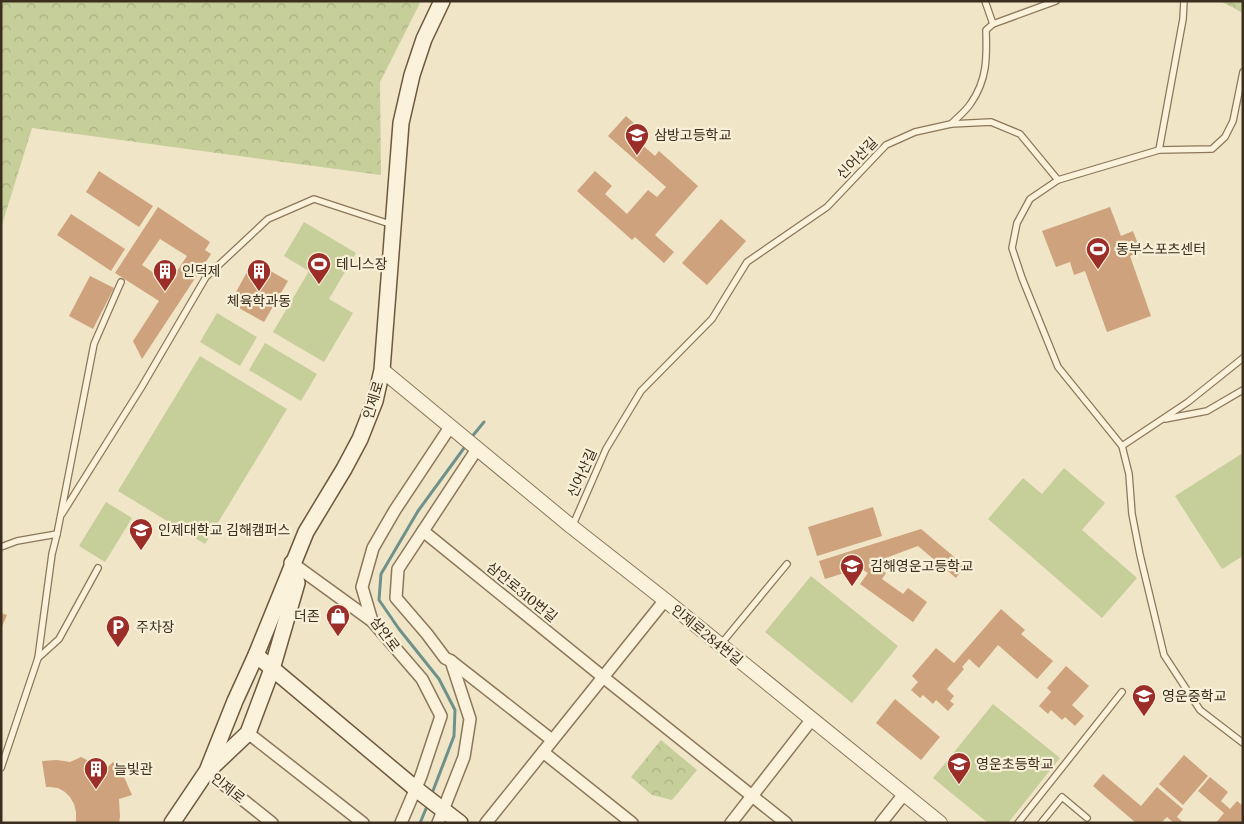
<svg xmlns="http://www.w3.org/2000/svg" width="1244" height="824" font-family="Lora,'Noto Sans KR',serif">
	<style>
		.green { fill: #c6ce9a }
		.forest { fill: url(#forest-crowns) }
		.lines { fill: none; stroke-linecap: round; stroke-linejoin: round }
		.stream { stroke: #6e928b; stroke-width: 3 }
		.building { fill: #cea27c; fill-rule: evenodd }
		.service-casing { stroke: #8c775b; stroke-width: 8 }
		.minor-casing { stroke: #8c775b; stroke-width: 14 }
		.tertiary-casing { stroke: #8c775b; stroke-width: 16 }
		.secondary-casing { stroke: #6e583e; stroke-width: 18 }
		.service { stroke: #faf2da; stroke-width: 5.5 }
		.minor { stroke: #faf2da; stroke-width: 11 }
		.tertiary { stroke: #faf2da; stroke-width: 14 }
		.secondary { stroke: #faf2da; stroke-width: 15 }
		.labels { text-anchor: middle; stroke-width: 4.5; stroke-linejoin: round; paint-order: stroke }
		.poi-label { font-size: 14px; fill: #3c2e1f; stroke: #f7efd6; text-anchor: start }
		.street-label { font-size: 14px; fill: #3c2e1f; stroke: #f7efd6 }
	</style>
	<defs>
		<pattern id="forest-crowns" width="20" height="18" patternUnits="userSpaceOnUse" patternTransform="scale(1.25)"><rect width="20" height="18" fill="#c6ce9a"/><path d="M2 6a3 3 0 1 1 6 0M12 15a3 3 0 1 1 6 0" fill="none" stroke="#abb184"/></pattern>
	</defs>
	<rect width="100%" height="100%" fill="#f0e5c7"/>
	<!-- green -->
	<g class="green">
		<polygon points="304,222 356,253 329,299 353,313 324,362 273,332 309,271 284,256"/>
		<polygon points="217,313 257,337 240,366 200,342"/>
		<polygon points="265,343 317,374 301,401 249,370"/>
		<polygon points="200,356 287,409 205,544 118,491"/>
		<polygon points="1243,453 1243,556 1222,569 1175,496"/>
		<polygon points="1064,468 1105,503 1082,530 1137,578 1102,618 988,519 1023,478 1042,494"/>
		<polygon points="106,502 132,518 105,562 79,546"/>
		<polygon points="811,576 898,646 852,703 765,632"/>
		<polygon points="993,704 1060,758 1008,823 988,823 933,778"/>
	</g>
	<!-- forest -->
	<g class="forest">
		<polygon points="1,1 421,1 380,82 381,175 32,128 1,228"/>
		<polygon points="1220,1 1243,1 1243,13"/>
		<polygon points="661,740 697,770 672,800 652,795 631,777"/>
	</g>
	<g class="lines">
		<!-- stream -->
		<g class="stream">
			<polyline points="470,439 484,422"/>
			<polyline points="431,796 454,736 455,710 439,679 399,629 379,600 381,574 418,511 467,444"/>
			<polyline points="420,823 428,804"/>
		</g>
	</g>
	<!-- building -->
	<g class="building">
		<polygon points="626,116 646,134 639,142 655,156 659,151 698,186 655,235 674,252 664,263 635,237 632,240 577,191 595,171 612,186 605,194 627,214 648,190 657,197 666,187 608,136"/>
		<polygon points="99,171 153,206 139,227 86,192"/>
		<path d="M158,207L210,242L205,250L211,254L142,359L133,341L159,301L115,273ZM160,239L187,256L169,283L142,265Z"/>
		<polygon points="1110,207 1121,236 1133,231 1141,252 1130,256 1151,316 1107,332 1085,271 1074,275 1070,262 1056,267 1042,231"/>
		<polygon points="71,214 125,249 111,271 57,235"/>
		<polygon points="721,219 746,241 707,285 682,263"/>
		<polygon points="253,261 288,281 264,322 230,303"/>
		<polygon points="90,276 114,288 93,329 69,316"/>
		<polygon points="873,507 882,536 817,556 808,527"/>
		<polygon points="921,529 965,566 956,578 918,546 872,563 886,573 882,579 903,594 908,588 927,602 913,622 860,584 868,573 860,568 825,579 819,561"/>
		<polygon points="1001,609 1025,630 1021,634 1053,661 1037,679 998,645 979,668 969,659 962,667 964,669 947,689 954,696 950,701 954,704 948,711 936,700 933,704 923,695 920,698 911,690 918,682 912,676 936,648 954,663"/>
		<polygon points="1,613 7,615 1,629"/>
		<polygon points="1066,666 1089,686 1072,705 1084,716 1075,726 1065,717 1062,720 1051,710 1048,714 1039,706 1051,692 1047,688"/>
		<polygon points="895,699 940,737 921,760 876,723"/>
		<polygon points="1184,755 1208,776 1183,805 1159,784"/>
		<polygon points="81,757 93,763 103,772 113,762 125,779 132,795 119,799 120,817 119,823 76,823 76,812 74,804 70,797 65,792 58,788 50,787 46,787 42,761 57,760 70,762"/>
		<polygon points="1103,774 1141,806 1157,787 1183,809 1177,817 1184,823 1174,823 1167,817 1163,821 1159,823 1136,823 1093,786"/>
		<polygon points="1210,777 1228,792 1221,801 1230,809 1237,801 1243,806 1243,823 1216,823 1224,813 1198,791"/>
	</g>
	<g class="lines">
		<!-- service casing -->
		<g class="service-casing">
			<g id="service">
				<polyline points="985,1 993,24"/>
				<path d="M951,124C958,117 966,111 971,103C987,80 987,58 986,30L993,24L1056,1"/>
				<polyline points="1159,150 1183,19 1184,1"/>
				<polyline points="1058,180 1030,199 1017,223 1012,248 1022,278 1058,367 1122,446 1129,474 1132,514 1140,555 1164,655 1200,710 1243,743"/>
				<polyline points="1165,419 1207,411 1243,390"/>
				<polyline points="1122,446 1188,402 1243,358"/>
				<polyline points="62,514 141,388 206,277 268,219 314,199 393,225"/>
				<polyline points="572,527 606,449 641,391 712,319 747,262 827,207 886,145 915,132 951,124 991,122 1020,134 1058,180 1159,150 1212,149 1225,137 1233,121 1243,72"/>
				<polyline points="1,547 17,541 57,534"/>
				<polyline points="721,644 787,564"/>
				<polyline points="38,658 59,639 98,568"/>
				<polyline points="1,768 38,658 52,554 57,534 94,344 121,282"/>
				<polyline points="1018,823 1122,692"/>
				<polyline points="1041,823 1062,797 1087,818"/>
			</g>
		</g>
		<!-- minor casing -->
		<g class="minor-casing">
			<g id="minor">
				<polyline points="423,531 603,677 786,823"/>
				<polyline points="292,563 372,621"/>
				<polyline points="451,661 552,740"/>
				<polyline points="248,733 363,823"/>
				<polyline points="543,752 632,823"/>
				<polyline points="207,771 272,823"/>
				<polyline points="401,823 421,776 441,716 422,679 372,621 362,587 373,548 395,510 450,427"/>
				<polyline points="438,823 464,757 470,719 451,661 445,658 427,634 396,598 398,569 477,449"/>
				<polyline points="486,823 665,600"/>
				<polyline points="731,823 812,719"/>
				<polyline points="881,823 904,794"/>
			</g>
		</g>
		<!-- tertiary casing -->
		<g class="tertiary-casing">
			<polyline id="tertiary" points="382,370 572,527 665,600 940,823"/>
		</g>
		<!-- secondary casing -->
		<g class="secondary-casing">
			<g id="secondary">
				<polyline points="256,655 416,789 460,823"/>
				<polyline points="210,769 248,733 272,669 297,583 292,563"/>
				<polyline points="172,823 207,771 235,701 256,655 306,532 344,469 360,439 375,401 382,370 401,123 412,75 424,39 442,1"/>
			</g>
		</g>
		<!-- service -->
		<use href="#service" class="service"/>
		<!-- minor -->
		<use href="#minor" class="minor"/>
		<!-- tertiary -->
		<use href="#tertiary" class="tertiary"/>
		<!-- secondary -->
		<use href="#secondary" class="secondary"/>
	</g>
	<!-- icons -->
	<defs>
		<g id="school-pin" transform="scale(1.25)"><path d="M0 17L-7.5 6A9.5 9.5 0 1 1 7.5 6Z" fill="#9c2e2a" stroke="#f7efd6"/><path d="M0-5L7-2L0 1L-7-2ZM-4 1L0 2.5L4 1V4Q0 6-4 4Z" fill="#fff"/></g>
		<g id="stadium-pin" transform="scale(1.25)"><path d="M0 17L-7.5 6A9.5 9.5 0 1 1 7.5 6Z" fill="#9c2e2a" stroke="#f7efd6"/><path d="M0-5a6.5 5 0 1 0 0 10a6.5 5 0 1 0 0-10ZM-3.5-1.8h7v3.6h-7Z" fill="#fff"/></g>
		<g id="building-pin" transform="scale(1.25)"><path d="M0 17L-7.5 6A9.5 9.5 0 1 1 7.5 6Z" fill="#9c2e2a" stroke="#f7efd6"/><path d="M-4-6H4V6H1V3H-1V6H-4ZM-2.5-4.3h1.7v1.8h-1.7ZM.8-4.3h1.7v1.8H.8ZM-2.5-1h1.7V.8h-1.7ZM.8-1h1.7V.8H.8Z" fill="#fff"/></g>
		<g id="university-pin" transform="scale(1.25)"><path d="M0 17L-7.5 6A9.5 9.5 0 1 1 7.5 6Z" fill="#9c2e2a" stroke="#f7efd6"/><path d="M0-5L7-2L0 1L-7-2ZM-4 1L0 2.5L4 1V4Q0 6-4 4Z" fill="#fff"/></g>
		<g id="shop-pin" transform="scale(1.25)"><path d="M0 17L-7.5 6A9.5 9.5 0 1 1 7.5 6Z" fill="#9c2e2a" stroke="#f7efd6"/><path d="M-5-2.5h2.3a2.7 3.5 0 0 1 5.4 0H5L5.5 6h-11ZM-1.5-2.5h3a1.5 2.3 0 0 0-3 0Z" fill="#fff"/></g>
		<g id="parking-pin" transform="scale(1.25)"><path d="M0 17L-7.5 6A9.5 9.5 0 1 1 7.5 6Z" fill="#9c2e2a" stroke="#f7efd6"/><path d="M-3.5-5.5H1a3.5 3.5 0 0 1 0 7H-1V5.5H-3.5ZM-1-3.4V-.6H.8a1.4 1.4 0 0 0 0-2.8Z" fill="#fff"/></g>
	</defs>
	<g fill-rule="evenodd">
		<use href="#school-pin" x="637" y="135"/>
		<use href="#stadium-pin" x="1098" y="249"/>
		<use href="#stadium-pin" x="319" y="264"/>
		<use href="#building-pin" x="165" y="271"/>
		<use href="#building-pin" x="259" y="271"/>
		<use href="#university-pin" x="141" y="530"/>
		<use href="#school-pin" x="852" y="566"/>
		<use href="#shop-pin" x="338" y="616"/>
		<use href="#parking-pin" x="118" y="627"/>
		<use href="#school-pin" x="1144" y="696"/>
		<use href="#school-pin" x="959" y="764"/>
		<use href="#building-pin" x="96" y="769"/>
	</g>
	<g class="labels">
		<!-- poi labels -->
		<g class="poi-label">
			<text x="654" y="140">삼방고등학교</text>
			<text x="1116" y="254">동부스포츠센터</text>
			<text x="336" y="269">테니스장</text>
			<text x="182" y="276">인덕제</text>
			<text x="259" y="306" text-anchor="middle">체육학과동</text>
			<text x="158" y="535">인제대학교 김해캠퍼스</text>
			<text x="870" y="571">김해영운고등학교</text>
			<text x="320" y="621" text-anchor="end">더존</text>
			<text x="136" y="632">주차장</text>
			<text x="1162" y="701">영운중학교</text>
			<text x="976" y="769">영운초등학교</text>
			<text x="114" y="774">늘빛관</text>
		</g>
		<!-- street labels -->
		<g class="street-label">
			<text transform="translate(857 158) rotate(-46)" y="5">신어산길</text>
			<text transform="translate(373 400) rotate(-73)" y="5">인제로</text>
			<text transform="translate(582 473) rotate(-66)" y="5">신어산길</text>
			<text transform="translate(522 592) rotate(39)" y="5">삼안로310번길</text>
			<text transform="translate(385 634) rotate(53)" y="5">삼안로</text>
			<text transform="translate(707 635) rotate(39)" y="5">인제로284번길</text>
			<text transform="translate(228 788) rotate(38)" y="5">인제로</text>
		</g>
	</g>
	<!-- border -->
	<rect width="1244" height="824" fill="none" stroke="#3c2e1f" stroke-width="5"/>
</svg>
